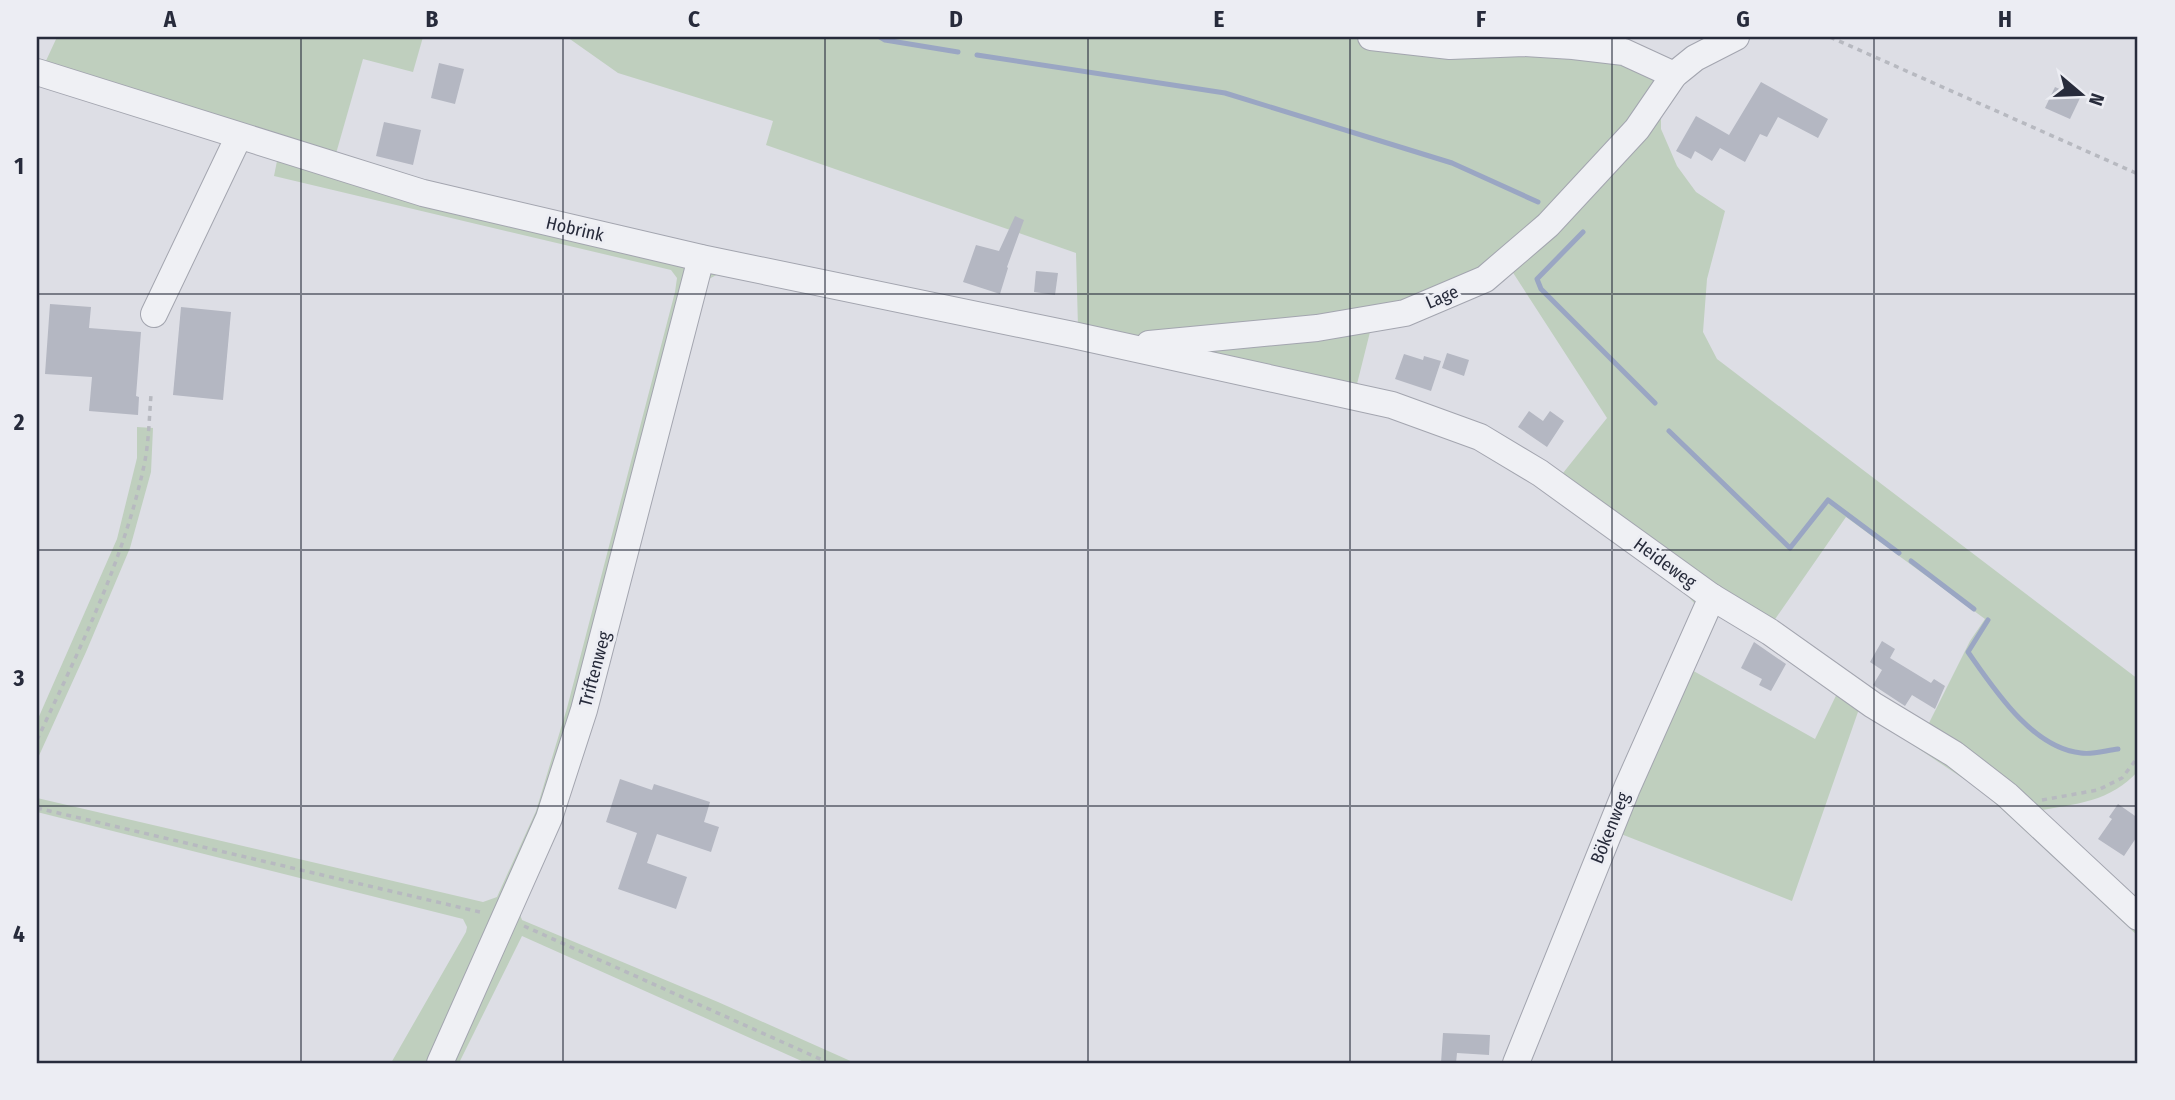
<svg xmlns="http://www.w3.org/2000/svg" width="2175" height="1100" font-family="'Fira Sans Condensed',sans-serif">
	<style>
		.green { fill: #bfcfbe; fill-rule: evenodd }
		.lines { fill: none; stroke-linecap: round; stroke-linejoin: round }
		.stream { stroke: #9aa6c3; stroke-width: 5 }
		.building { fill: #b4b7c2 }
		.minor-casing { stroke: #a3a5af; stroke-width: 28 }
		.path { stroke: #b7b9c0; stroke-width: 3.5; stroke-dasharray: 5 5; stroke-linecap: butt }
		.minor { stroke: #eff0f4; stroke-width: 26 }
		.grid { fill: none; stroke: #272b3b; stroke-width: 2; stroke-opacity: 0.55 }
		.labels { text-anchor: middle; stroke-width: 6; stroke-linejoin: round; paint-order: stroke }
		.street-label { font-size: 18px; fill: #272b3b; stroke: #ecedf3 }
		.neatline { fill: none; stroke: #272b3b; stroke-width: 2.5 }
		.grid-label { font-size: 23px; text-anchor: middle; font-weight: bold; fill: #272b3b }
	</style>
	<rect width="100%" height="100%" fill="#dddee5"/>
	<!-- green -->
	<g class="green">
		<path d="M57,37H423L413,72L363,59L335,157L456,193L1078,327L1076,253L766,145L773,121L618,73L567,37H1415L1625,43L1661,84V129L1677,166L1696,192L1725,211L1707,279L1703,332L1717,359L2138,679V771C2111,802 2075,804 2037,811L2138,910V936L1993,801L1970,783L1859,709L1792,901L1621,834L1695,604L1683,591L1516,472L1475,446L1363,410L720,273L709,279L704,290L518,909L522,920L718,1002L855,1063H806L522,936L459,1063H391L466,932L467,927L463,919L37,812V798L483,902L497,897L536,811L567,708L675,292L677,278L671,270L274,176L278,156L38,78ZM1510,268L1607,418L1559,478L1356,388L1372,324ZM1846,517L1985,619L1970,641L1925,731L1845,677L1815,739L1690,669L1719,608L1762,638Z"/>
		<polygon points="137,427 153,428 151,472 130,548 86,652 37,760 37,721 117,539 137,458"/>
	</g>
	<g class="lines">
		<!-- stream -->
		<g class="stream">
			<polyline points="880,37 885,40 958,52"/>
			<polyline points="977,55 1225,93 1452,163 1538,202"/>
			<polyline points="1583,232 1537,279 1541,289 1655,403"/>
			<polyline points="1669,431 1790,548 1828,500 1899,553"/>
			<polyline points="1911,561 1974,609"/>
			<path d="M1988,620L1968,652C1994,689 2032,748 2081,753C2093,755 2107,750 2118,749"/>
		</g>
	</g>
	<!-- building -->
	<g class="building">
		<polygon points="439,63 464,69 455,104 431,98"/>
		<polygon points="1761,82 1828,119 1818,138 1778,117 1767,137 1760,134 1745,162 1720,148 1712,161 1695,151 1691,159 1676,151 1696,116 1729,135"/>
		<polygon points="2055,87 2080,98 2070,119 2045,108"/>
		<polygon points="384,122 421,130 413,165 376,156"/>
		<polygon points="1015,216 1024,220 1007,267 1008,268 1000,294 963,282 976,245 999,251"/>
		<polygon points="1036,271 1058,273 1055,295 1034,292"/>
		<polygon points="50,304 91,307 89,328 141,332 136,396 139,397 138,415 89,411 92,377 45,374"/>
		<polygon points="181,307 231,312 223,400 173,395"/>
		<polygon points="1447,353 1469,360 1464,376 1442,368"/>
		<polygon points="1404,354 1423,360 1424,356 1441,361 1431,391 1395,379"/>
		<polygon points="1529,411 1543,421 1550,411 1564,421 1547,447 1518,427"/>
		<polygon points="1882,641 1895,649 1890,658 1931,683 1934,679 1945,686 1935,709 1912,695 1905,706 1873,685 1882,670 1870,662"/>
		<polygon points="1754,642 1786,664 1771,691 1759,685 1762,679 1741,668"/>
		<polygon points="620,779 652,790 654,784 710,802 704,822 719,827 711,852 657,834 647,863 687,877 676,909 618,889 637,833 606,822"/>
		<polygon points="2118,804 2138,818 2138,835 2124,856 2098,839 2112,819 2109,817"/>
		<polygon points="1443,1033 1490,1035 1489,1055 1457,1053 1456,1063 1441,1063"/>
	</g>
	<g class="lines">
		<!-- minor casing -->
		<g class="minor-casing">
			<g id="minor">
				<polyline points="1371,37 1450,46 1524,43 1573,46 1624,52 1674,75"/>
				<polyline points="37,72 423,193 701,258 1073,335 1392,405 1480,437 1540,473 1712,597 1770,632 1873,705 1954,754 2007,795 2138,917"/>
				<polyline points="154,314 239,136"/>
				<polyline points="1149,344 1317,328 1405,313 1485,279 1548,225 1637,129 1674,75 1695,58 1736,37"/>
				<polyline points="440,1063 549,818 584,710 701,258"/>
				<polyline points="1516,1063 1627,788 1712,597"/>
			</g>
		</g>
		<!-- path -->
		<g class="path">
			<polyline points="1830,37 2138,174"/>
			<path d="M37,740C78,652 122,565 143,470C149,445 149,419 151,395"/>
			<polyline points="2042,800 2098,790 2122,778 2138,757"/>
			<polyline points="37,808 484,913"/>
			<polyline points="524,926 829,1063"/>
		</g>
		<!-- minor -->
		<use href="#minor" class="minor"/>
	</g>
	<!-- grid -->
	<path class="grid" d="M301,37V1063M563,37V1063M825,37V1063M1088,37V1063M1350,37V1063M1612,37V1063M1874,37V1063M37,294H2138M37,550H2138M37,806H2138"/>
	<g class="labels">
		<!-- street labels -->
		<g class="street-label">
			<text transform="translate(575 229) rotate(13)" y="6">Hobrink</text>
			<text transform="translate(1442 297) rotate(-23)" y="6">Lage</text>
			<text transform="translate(1665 563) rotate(36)" y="6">Heideweg</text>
			<text transform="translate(595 669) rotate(-75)" y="6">Triftenweg</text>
			<text transform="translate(1610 828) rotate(-68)" y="6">Bökenweg</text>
		</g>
	</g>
	<!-- border -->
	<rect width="2175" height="1100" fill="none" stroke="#ecedf3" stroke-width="77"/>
	<!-- north arrow -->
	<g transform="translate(2081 94) rotate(109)" stroke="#ecedf3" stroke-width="5" paint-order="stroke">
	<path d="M0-5L12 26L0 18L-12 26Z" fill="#272b3b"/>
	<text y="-10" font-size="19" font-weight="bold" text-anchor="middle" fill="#272b3b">N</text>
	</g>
	<rect x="38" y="38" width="2098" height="1024" class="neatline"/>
	<g class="grid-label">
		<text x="170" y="27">A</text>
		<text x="432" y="27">B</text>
		<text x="694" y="27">C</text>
		<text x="956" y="27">D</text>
		<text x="1219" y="27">E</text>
		<text x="1481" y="27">F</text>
		<text x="1743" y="27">G</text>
		<text x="2005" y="27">H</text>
		<text x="19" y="174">1</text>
		<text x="19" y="430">2</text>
		<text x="19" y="686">3</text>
		<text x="19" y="942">4</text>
	</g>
</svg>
